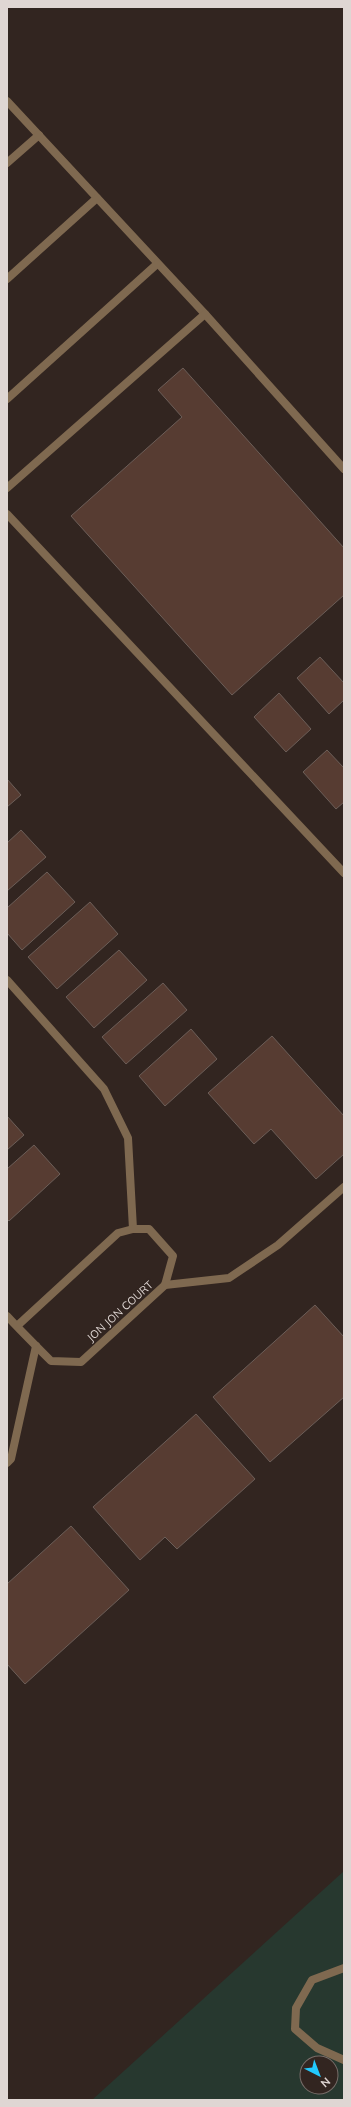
<svg xmlns="http://www.w3.org/2000/svg" width="351" height="2107" font-family="Mulish,sans-serif">
	<style>
		.green { fill: #27382f; fill-rule: evenodd }
		.building { fill: #573c32; stroke: #6c5e58 }
		.lines { fill: none; stroke-linecap: round; stroke-linejoin: round }
		.lane { stroke: #7f6950; stroke-width: 8 }
		.street { stroke: #7f6950; stroke-width: 8 }
		.labels { text-anchor: middle; stroke-width: 3; stroke-linejoin: round; paint-order: stroke }
		.street-label { font-size: 11px; fill: #dfd6d3; stroke: #322520 }
	</style>
	<rect width="100%" height="100%" fill="#322520"/>
	<!-- green -->
	<path class="green" d="M344,1871V2100H92ZM307,2063H331V2087H307Z"/>
	<!-- building -->
	<g class="building">
		<polygon points="183,368 344,548 344,595 232,695 71,516 182,417 158,390"/>
		<polygon points="320,657 344,683 344,700 329,714 297,678"/>
		<polygon points="279,693 311,729 286,752 254,717"/>
		<polygon points="327,750 344,768 344,802 336,809 303,772"/>
		<polygon points="7,779 21,795 7,807"/>
		<polygon points="21,830 46,857 7,891 7,843"/>
		<polygon points="47,872 75,902 22,950 7,933 7,908"/>
		<polygon points="90,902 118,934 57,989 28,957"/>
		<polygon points="119,950 147,980 94,1028 66,997"/>
		<polygon points="163,983 187,1010 126,1064 102,1037"/>
		<polygon points="191,1029 217,1059 165,1106 139,1076"/>
		<polygon points="272,1036 344,1116 344,1154 316,1179 271,1129 254,1144 208,1093"/>
		<polygon points="7,1116 24,1135 7,1150"/>
		<polygon points="34,1145 60,1174 9,1221 7,1219 7,1169"/>
		<polygon points="315,1305 344,1337 344,1397 270,1462 213,1397"/>
		<polygon points="196,1414 255,1479 177,1549 165,1537 140,1560 93,1507"/>
		<polygon points="71,1526 129,1590 25,1684 7,1664 7,1584"/>
	</g>
	<g class="lines">
		<!-- lane -->
		<g class="lane">
			<polyline points="7,101 205,314"/>
			<polyline points="7,163 39,135"/>
			<polyline points="7,279 97,198"/>
			<polyline points="7,399 157,264"/>
			<polyline points="7,488 205,314 344,469"/>
			<polyline points="7,514 344,873"/>
			<polyline points="7,980 104,1089 128,1138 133,1229"/>
			<polyline points="165,1285 229,1278 278,1245 344,1187"/>
			<polyline points="7,1463 11,1459 36,1346"/>
			<polyline points="344,1968 312,1980 296,2008 295,2029 317,2048 344,2060"/>
		</g>
		<!-- street -->
		<path class="street" d="M7,1316C21,1331 36,1346 51,1361L81,1362L165,1285L173,1256L149,1229H133L118,1233L17,1326"/>
	</g>
	<g class="labels">
		<!-- street labels -->
		<g class="street-label">
			<text transform="translate(120 1311) rotate(-42)" y="4">JON JON COURT</text>
		</g>
	</g>
	<!-- border -->
	<rect width="351" height="2107" fill="none" stroke="#dfd6d3" stroke-width="16"/>
	<!-- north arrow -->
	<g transform="translate(319 2075) rotate(138)"><circle r="19" fill="#322520" stroke="#776c68"/>
	<path d="M0-3L7 15L0 10L-7 15Z" fill="#22c9fd"/>
	<text y="-6" font-size="11" font-weight="bold" text-anchor="middle" fill="#dfd6d3">N</text>
	</g>
</svg>
